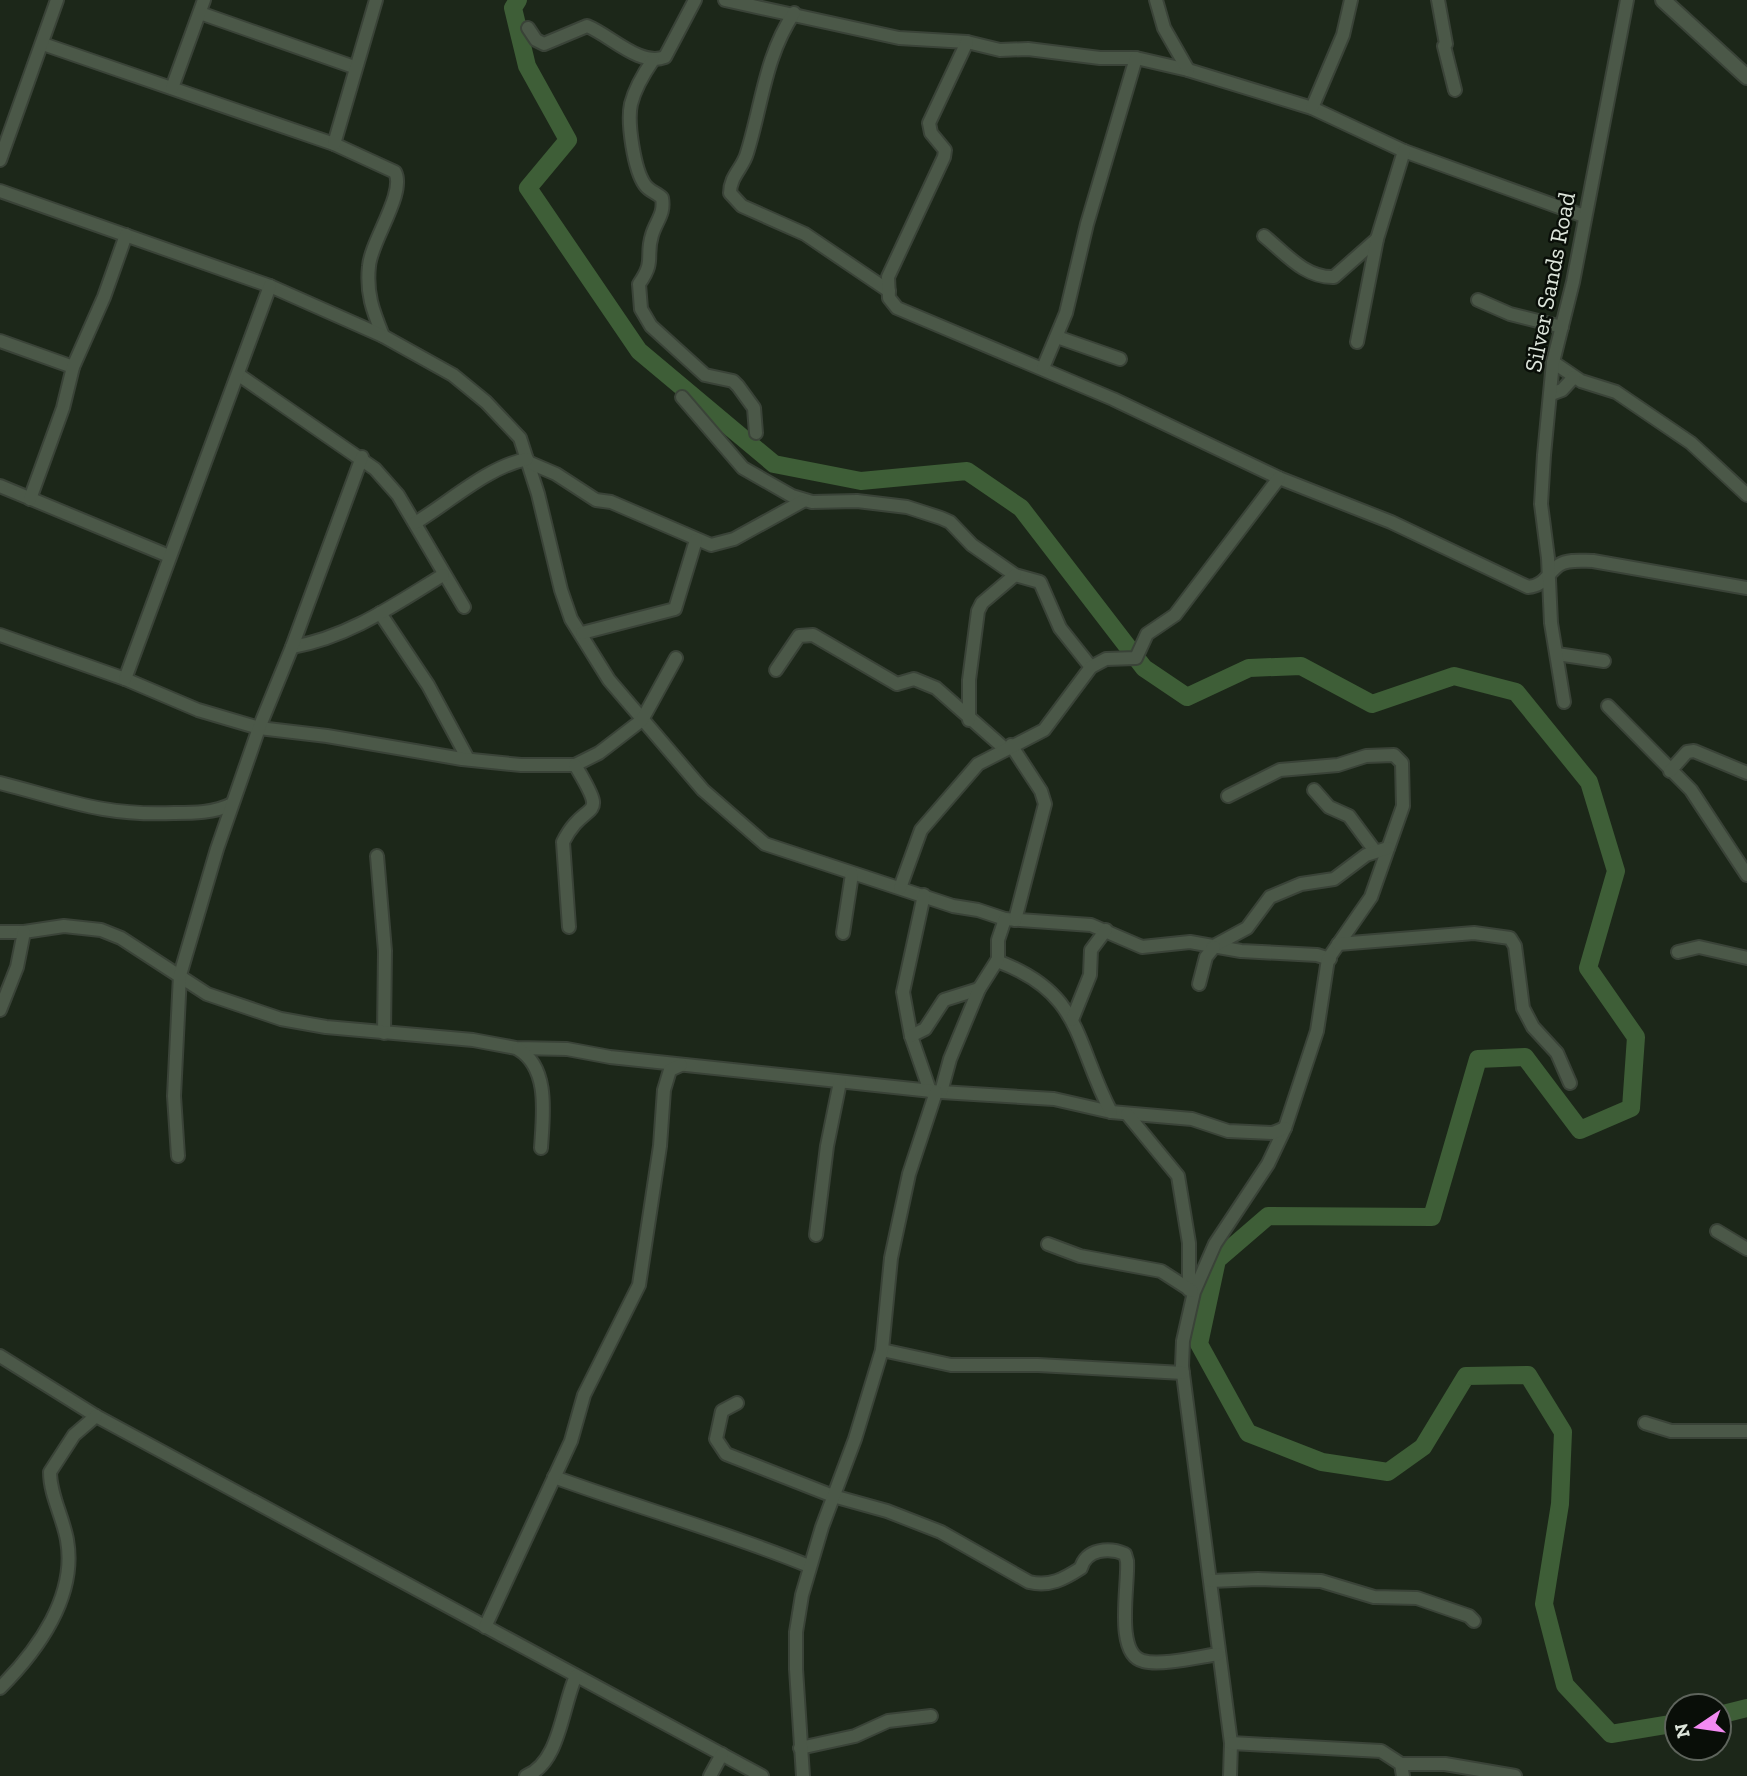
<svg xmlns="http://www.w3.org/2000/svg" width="1747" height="1776" font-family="'Zilla Slab',serif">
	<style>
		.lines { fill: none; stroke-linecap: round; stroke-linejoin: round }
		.river { stroke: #3e5e37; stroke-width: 18 }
		.minor-casing { stroke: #3a4338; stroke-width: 16 }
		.tertiary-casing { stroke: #3a4338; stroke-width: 18 }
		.minor { stroke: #4b5848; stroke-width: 12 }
		.tertiary { stroke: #4b5848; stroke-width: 14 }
		.labels { text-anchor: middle; stroke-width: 5; stroke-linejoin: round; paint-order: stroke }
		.street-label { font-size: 24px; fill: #dde5db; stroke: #090e08 }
	</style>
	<rect width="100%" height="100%" fill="#1c2719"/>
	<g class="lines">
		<!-- river -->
		<g class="river">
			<polyline points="518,0 513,8 527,66 568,140 528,188 639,351 774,464 861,481 967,471 1021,508 1144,668 1187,697 1249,668 1301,666 1372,704 1454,676 1516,692 1589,782 1616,871 1588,968 1636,1037 1631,1108 1580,1130 1525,1057 1478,1059 1432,1217 1268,1216 1217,1260 1199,1344 1248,1433 1322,1462 1388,1472 1423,1447 1466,1376 1528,1375 1563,1432 1560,1504 1544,1604 1565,1685 1611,1734 1677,1723"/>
			<polyline points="1719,1715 1747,1708"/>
		</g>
		<!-- minor casing -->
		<g class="minor-casing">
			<g id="minor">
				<polyline points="725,0 899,38 967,42 1000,50 1028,49 1100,58 1136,58 1188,70 1312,108 1404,151 1584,216"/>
				<polyline points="1156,0 1164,28 1188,70"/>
				<polyline points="1438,0 1446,44 1444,46 1455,90"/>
				<polyline points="200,13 354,67"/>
				<path d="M794,13C765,56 762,105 747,153C743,168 730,176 730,193L742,206L805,234L889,291"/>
				<path d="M528,28L536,40L544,44L587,26C610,35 640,67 665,57L695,0"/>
				<path d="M967,42L929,123L931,133L945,150L944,157L888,277L889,298L897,308L1113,399L1279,478L1391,522L1528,587C1544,586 1547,574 1559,565C1568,559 1582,561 1593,561L1747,588"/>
				<path d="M43,44L334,144L395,172C406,193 371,241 369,266C366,294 373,311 383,336"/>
				<path d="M653,60C644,73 635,88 631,104C627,122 634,170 645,185C649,191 657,193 662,198C665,214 656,221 652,235C645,257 656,260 639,284L641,309L651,326L705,375L733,381L738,386L754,408L756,433"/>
				<polyline points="172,88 204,0"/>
				<polyline points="1312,108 1343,35 1351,0"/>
				<polyline points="334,144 376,0"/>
				<polyline points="0,160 57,0"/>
				<polyline points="0,191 270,286 383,336 453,375 486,402 520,438 538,494 561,590 571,619 609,680 703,790 765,844 953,906 978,910 1005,919 1091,925 1142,947 1190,942 1241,951 1317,955 1330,959"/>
				<path d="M1264,236C1286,254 1305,278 1334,277L1377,239"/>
				<polyline points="1478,300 1510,314 1562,327"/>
				<polyline points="1057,337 1120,359"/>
				<polyline points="0,341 73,367"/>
				<polyline points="1357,342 1377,239 1404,151"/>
				<polyline points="1553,362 1581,381 1616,392 1691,443 1747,495"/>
				<polyline points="1043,368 1066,313 1087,224 1136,58"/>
				<polyline points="239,375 375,469 398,495 464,607"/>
				<polyline points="1551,394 1562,390 1574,377"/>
				<polyline points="682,397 743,468 792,496 812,502 857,501 907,507 941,518 950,522 972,545 1015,575 1040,582 1060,628 1091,667"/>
				<polyline points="528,462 556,474 596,500 611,502 711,545 734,539 803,501"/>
				<polyline points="0,486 169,556"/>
				<polyline points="30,499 63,408 73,367 104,297 126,235"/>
				<path d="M415,523C450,502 487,467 527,459"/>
				<polyline points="380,613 428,685 468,759"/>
				<polyline points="582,633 675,609 696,540"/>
				<polyline points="0,635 125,679 198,710 259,728 327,736 462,759 521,765 575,765 599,753 642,720 676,658"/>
				<path d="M292,647C349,637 394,605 443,575"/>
				<polyline points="1557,654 1604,661"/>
				<polyline points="776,670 799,636 813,635 897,684 914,679 936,688 1004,748"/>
				<polyline points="125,679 270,286"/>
				<polyline points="1564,702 1551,623 1548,558 1541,504 1544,455 1553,362 1573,282 1627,0"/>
				<polyline points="1608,706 1691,790 1747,875"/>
				<polyline points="969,720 969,680 978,611 982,603 1015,575"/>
				<polyline points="1011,745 1041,791 1045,804 1015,920"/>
				<polyline points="1670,771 1687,752 1694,751 1747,773"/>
				<path d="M0,783C67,800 103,816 174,813C194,813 214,813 232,804"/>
				<polyline points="1314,790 1329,807 1349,816 1375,851"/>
				<polyline points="1228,796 1280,770 1338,765 1366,756 1394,755 1402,763 1403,806 1371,897 1328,959 1317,1031 1285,1128 1268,1164 1215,1244 1194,1292 1183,1341 1182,1366 1231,1743 1230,1776"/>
				<polyline points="377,856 385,951 384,1033"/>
				<polyline points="900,888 921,830 978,764 1044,730 1091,667 1106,659 1136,658 1147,634 1175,615 1279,478"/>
				<polyline points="924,895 903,992 911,1036 930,1091"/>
				<path d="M569,927L563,842C586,796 611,825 575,765"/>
				<polyline points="0,932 24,932 64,926 101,930 121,938 207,994 281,1019 326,1027 473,1040 516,1048 567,1049 610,1057 941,1092 1054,1099 1111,1112 1192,1119 1228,1131 1273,1133 1285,1128"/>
				<polyline points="843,933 852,874"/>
				<polyline points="1338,944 1474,933 1510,938 1515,946 1523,1008 1533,1027 1557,1053 1570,1083"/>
				<polyline points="1212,947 1247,928 1270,897 1301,884 1334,879 1366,855 1388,848"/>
				<polyline points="1678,952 1699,947 1747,958"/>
				<path d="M997,961C1083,993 1074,1041 1111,1112"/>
				<polyline points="1199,984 1206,957 1214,947"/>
				<polyline points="0,1010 17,967 24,932"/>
				<polyline points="1072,1020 1090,975 1091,950 1106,930"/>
				<polyline points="911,1036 925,1029 944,1000 979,989"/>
				<path d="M518,1049C550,1068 543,1115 541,1148"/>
				<polyline points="941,1092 950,1059 979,989 998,959 998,940 1005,919"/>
				<polyline points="1127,1114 1178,1176 1189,1243 1189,1290"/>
				<polyline points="178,1156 174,1096 180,975 217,849 259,728 292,647 362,457"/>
				<polyline points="1717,1231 1747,1249"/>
				<polyline points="816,1235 827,1146 840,1082"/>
				<polyline points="1048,1244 1080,1256 1161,1271 1192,1291"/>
				<polyline points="882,1350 951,1365 1038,1365 1183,1373"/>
				<polyline points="0,1356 96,1416 762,1776"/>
				<path d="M737,1403L722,1411L716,1439L726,1454L833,1496L887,1511L941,1532L1029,1582C1050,1587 1064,1579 1081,1568C1086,1549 1109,1547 1125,1554L1127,1561C1129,1584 1114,1654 1143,1661C1161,1666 1198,1657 1218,1654"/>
				<polyline points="1645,1423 1671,1431 1747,1431"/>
				<path d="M554,1477C639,1508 726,1532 809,1566"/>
				<polyline points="1211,1581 1258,1579 1321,1581 1374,1597 1417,1598 1469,1616 1474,1621"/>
				<polyline points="485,1627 571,1441 584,1395 639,1285 660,1146 664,1090 670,1070 681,1065"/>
				<path d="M0,1688C38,1650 77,1596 67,1540C63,1517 50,1495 50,1472L74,1435L96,1416"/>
				<polyline points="1231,1743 1381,1751 1401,1764 1403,1776"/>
				<polyline points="800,1748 855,1736 888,1721 931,1716"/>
				<polyline points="1401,1764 1445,1764 1515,1776"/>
				<path d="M526,1776C560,1763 562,1706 576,1676"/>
				<polyline points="710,1776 722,1754"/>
				<polyline points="803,1776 796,1669 796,1632 802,1595 822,1527 855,1439 882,1350 891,1258 909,1174 936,1092"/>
			</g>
		</g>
		<!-- tertiary casing -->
		<g class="tertiary-casing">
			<polyline id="tertiary" points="1663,0 1747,77"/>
		</g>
		<!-- minor -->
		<use href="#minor" class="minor"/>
		<!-- tertiary -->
		<use href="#tertiary" class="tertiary"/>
	</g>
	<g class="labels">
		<!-- street labels -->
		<g class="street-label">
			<text transform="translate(1550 282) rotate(-79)" y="8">Silver Sands Road</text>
		</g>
	</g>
	<!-- north arrow -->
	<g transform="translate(1698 1727) rotate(257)"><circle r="33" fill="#090e08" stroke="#5e645c" stroke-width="2"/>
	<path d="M0-5L12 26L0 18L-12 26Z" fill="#f38af2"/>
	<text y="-10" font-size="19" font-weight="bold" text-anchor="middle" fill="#dde5db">N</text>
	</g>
</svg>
